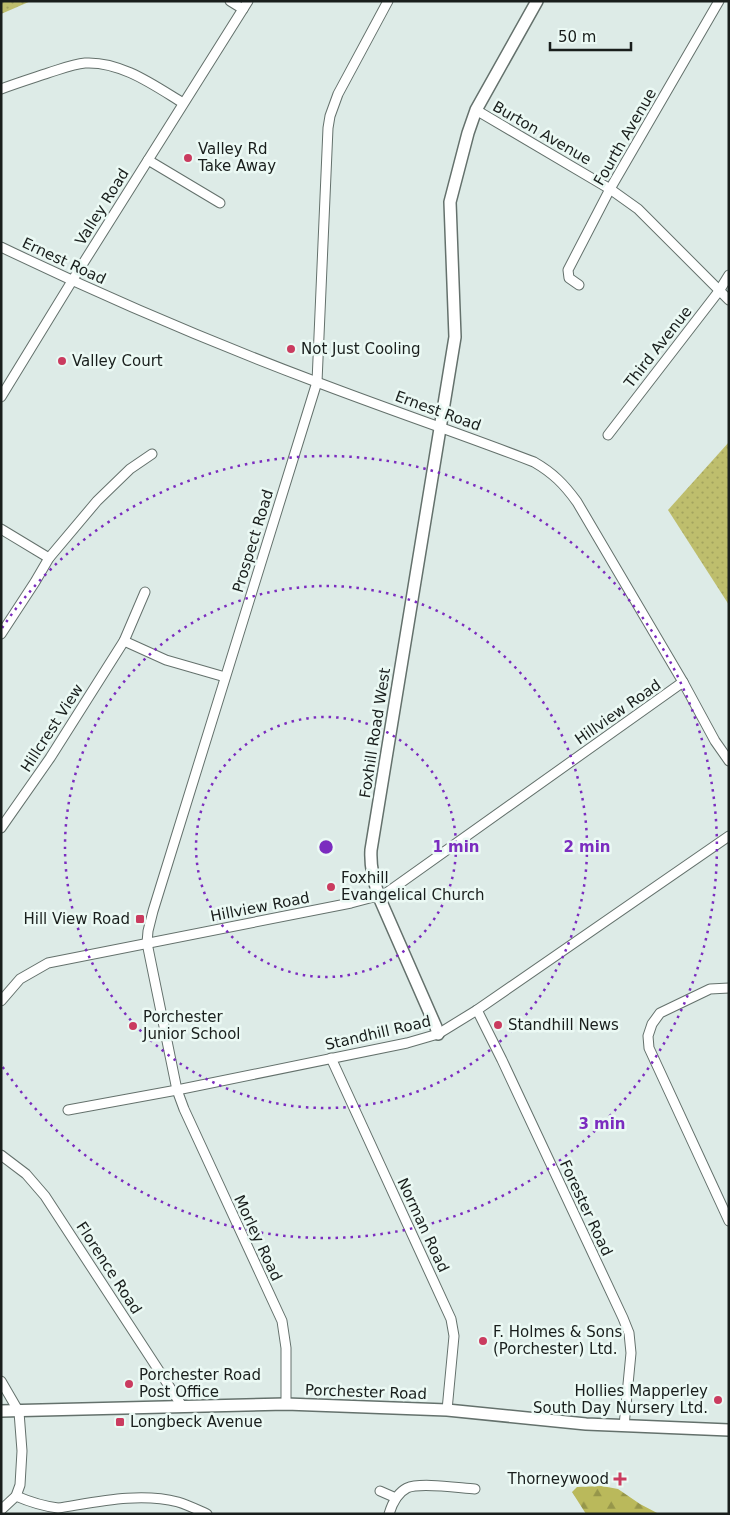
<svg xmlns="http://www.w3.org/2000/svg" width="730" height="1515" font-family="'DejaVu Sans',sans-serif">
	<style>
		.green { fill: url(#green-dots) }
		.forest { fill: url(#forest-firs) }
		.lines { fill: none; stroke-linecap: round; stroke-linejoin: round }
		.minor-casing { stroke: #64716c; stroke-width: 11 }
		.tertiary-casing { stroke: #64716c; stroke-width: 14 }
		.minor { stroke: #fff; stroke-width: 9 }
		.tertiary { stroke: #fff; stroke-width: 11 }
		.ring { fill: none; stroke: #7b2cbf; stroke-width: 2.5; stroke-dasharray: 2.5 5 }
		.poi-dot { fill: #ca3b5f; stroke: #ebf9f4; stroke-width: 2 }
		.labels { text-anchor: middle; stroke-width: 5; stroke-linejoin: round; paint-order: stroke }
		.street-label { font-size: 15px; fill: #191e1c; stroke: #ebf9f4 }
		.poi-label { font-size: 15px; fill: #191e1c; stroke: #ebf9f4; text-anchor: start }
		.centre { fill: #7b2cbf; stroke: #ebf9f4; stroke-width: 2.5 }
		.ring-label { font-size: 15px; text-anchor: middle; font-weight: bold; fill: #7b2cbf; stroke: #ebf9f4; stroke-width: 5; stroke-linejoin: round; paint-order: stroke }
	</style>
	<defs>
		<pattern id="green-dots" width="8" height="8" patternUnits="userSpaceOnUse" patternTransform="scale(1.25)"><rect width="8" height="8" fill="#bebe6d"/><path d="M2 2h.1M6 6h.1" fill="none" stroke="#a3a35e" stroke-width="1.8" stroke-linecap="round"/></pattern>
		<pattern id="forest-firs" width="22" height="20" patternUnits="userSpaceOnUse" patternTransform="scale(1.25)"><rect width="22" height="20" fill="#bab95b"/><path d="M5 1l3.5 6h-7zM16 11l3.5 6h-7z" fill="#96964a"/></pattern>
	</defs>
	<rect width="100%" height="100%" fill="#ddebe7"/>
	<!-- green -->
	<g class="green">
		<polygon points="1,1 31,1 1,14"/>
		<polygon points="729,442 729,605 668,510"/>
	</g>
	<!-- forest -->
	<polygon class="forest" points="602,1486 618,1489 640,1504 659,1514 586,1514 572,1492 577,1487"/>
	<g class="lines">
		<!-- minor casing -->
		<g class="minor-casing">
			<g id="minor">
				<polyline points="230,1 243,9"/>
				<path d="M1,89C17,83 33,78 48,73C61,69 73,64 85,63C121,61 155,86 183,103"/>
				<polyline points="476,110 610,189 638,209 729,300"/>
				<polyline points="148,160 220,203"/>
				<path d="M1,247C103,296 208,341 314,381C387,409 461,434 534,462C553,473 564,484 577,502L683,682L715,741L729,761"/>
				<polyline points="579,285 569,278 568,270 610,189 719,1"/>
				<polyline points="1,397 72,281 248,1"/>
				<polyline points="608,435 719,291 729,275"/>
				<polyline points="1,529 49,558"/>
				<polyline points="1,634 35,582 49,558 97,501 130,469 152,454"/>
				<polyline points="124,641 166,660 225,677"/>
				<polyline points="1,828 50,758 124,641 145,592"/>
				<polyline points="729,988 710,989 660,1013 652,1024 648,1036 649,1048 729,1221"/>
				<polyline points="1,1001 20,979 48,963 351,903 385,894 683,682"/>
				<polyline points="477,1010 502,1060 623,1318 629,1333 631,1353 624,1426"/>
				<polyline points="331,1058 451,1319 454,1336 447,1410"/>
				<polyline points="68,1110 177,1090 407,1043 438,1034 477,1010 729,836"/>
				<polyline points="1,1155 26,1174 45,1196 182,1406"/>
				<polyline points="1,1381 19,1412 22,1451 20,1485 16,1496 1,1510"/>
				<polyline points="286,1404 286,1348 282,1321 184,1109 177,1090 147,943 148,931 153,911 317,382 328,128 330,116 338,94 388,1"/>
				<polyline points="380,1491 396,1498"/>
				<path d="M16,1496C30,1502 42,1506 58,1508C97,1502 139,1492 178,1502C188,1505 198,1510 207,1514"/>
				<path d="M389,1514C392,1504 397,1493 407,1488C420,1482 459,1488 475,1489"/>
			</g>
		</g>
		<!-- tertiary casing -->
		<g class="tertiary-casing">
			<g id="tertiary">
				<path d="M438,1034L436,1027L379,897C374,881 370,867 371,850L455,337L450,202L468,133L476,110L537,1"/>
				<polyline points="1,1411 286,1404 447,1410 586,1424 729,1430"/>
			</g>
		</g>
		<!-- minor -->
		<use href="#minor" class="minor"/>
		<!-- tertiary -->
		<use href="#tertiary" class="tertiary"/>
	</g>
	<!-- distance rings -->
	<g class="ring">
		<circle cx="326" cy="847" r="130"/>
		<circle cx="326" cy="847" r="261"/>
		<path d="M2 628A391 391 0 1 1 2 1066"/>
	</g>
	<!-- markers -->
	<g class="poi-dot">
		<circle cx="188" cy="158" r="5"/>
		<circle cx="291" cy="349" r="5"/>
		<circle cx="62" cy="361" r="5"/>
		<circle cx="331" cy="887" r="5"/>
		<rect x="135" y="914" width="10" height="10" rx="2.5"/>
		<circle cx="498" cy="1025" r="5"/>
		<circle cx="133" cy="1026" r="5"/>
		<circle cx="483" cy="1341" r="5"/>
		<circle cx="129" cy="1384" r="5"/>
		<circle cx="718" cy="1400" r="5"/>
		<rect x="115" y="1417" width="10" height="10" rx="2.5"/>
		<path d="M617.5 1471.5h5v5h5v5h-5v5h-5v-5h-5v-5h5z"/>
	</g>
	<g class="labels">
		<!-- street labels -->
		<g class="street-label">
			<text transform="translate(542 133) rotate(30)" y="5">Burton Avenue</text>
			<text transform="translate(625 137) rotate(-60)" y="5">Fourth Avenue</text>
			<text transform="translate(102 207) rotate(-58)" y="5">Valley Road</text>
			<text transform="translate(64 261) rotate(25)" y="5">Ernest Road</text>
			<text transform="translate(658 347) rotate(-52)" y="5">Third Avenue</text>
			<text transform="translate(438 411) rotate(20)" y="5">Ernest Road</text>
			<text transform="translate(253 541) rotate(-73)" y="5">Prospect Road</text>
			<text transform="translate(618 712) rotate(-35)" y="5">Hillview Road</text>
			<text transform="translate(52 728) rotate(-57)" y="5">Hillcrest View</text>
			<text transform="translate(375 733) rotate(-81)" y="5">Foxhill Road West</text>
			<text transform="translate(260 907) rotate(-11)" y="5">Hillview Road</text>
			<text transform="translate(378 1033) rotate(-13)" y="5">Standhill Road</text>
			<text transform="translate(586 1208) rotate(65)" y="5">Forester Road</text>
			<text transform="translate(423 1225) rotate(65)" y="5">Norman Road</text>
			<text transform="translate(258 1238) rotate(65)" y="5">Morley Road</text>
			<text transform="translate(109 1268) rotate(57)" y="5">Florence Road</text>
			<text transform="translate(366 1392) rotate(2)" y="5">Porchester Road</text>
		</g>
		<!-- poi labels -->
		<g class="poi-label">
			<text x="198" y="154">Valley Rd<tspan x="198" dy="17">Take Away</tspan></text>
			<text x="301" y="354">Not Just Cooling</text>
			<text x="72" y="366">Valley Court</text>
			<text x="341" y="883">Foxhill<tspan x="341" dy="17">Evangelical Church</tspan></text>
			<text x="130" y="924" text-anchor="end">Hill View Road</text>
			<text x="143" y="1022">Porchester<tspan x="143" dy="17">Junior School</tspan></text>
			<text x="508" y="1030">Standhill News</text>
			<text x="493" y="1337">F. Holmes &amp; Sons<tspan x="493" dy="17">(Porchester) Ltd.</tspan></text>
			<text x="139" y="1380">Porchester Road<tspan x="139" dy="17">Post Office</tspan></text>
			<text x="708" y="1396" text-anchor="end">Hollies Mapperley<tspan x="708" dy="17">South Day Nursery Ltd.</tspan></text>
			<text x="130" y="1427">Longbeck Avenue</text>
			<text x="609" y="1484" text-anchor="end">Thorneywood</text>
		</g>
	</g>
	<circle cx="326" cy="847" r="8" class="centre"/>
	<g class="ring-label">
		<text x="456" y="852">1 min</text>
		<text x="587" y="852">2 min</text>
		<text x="602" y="1129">3 min</text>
	</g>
	<!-- border -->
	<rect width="730" height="1515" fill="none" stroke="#191e1c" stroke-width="5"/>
	<!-- scale -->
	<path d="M550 42v8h81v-8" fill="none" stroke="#191e1c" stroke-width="2.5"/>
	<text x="558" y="42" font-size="15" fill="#191e1c" stroke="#ebf9f4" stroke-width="4" paint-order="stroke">50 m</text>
</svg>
